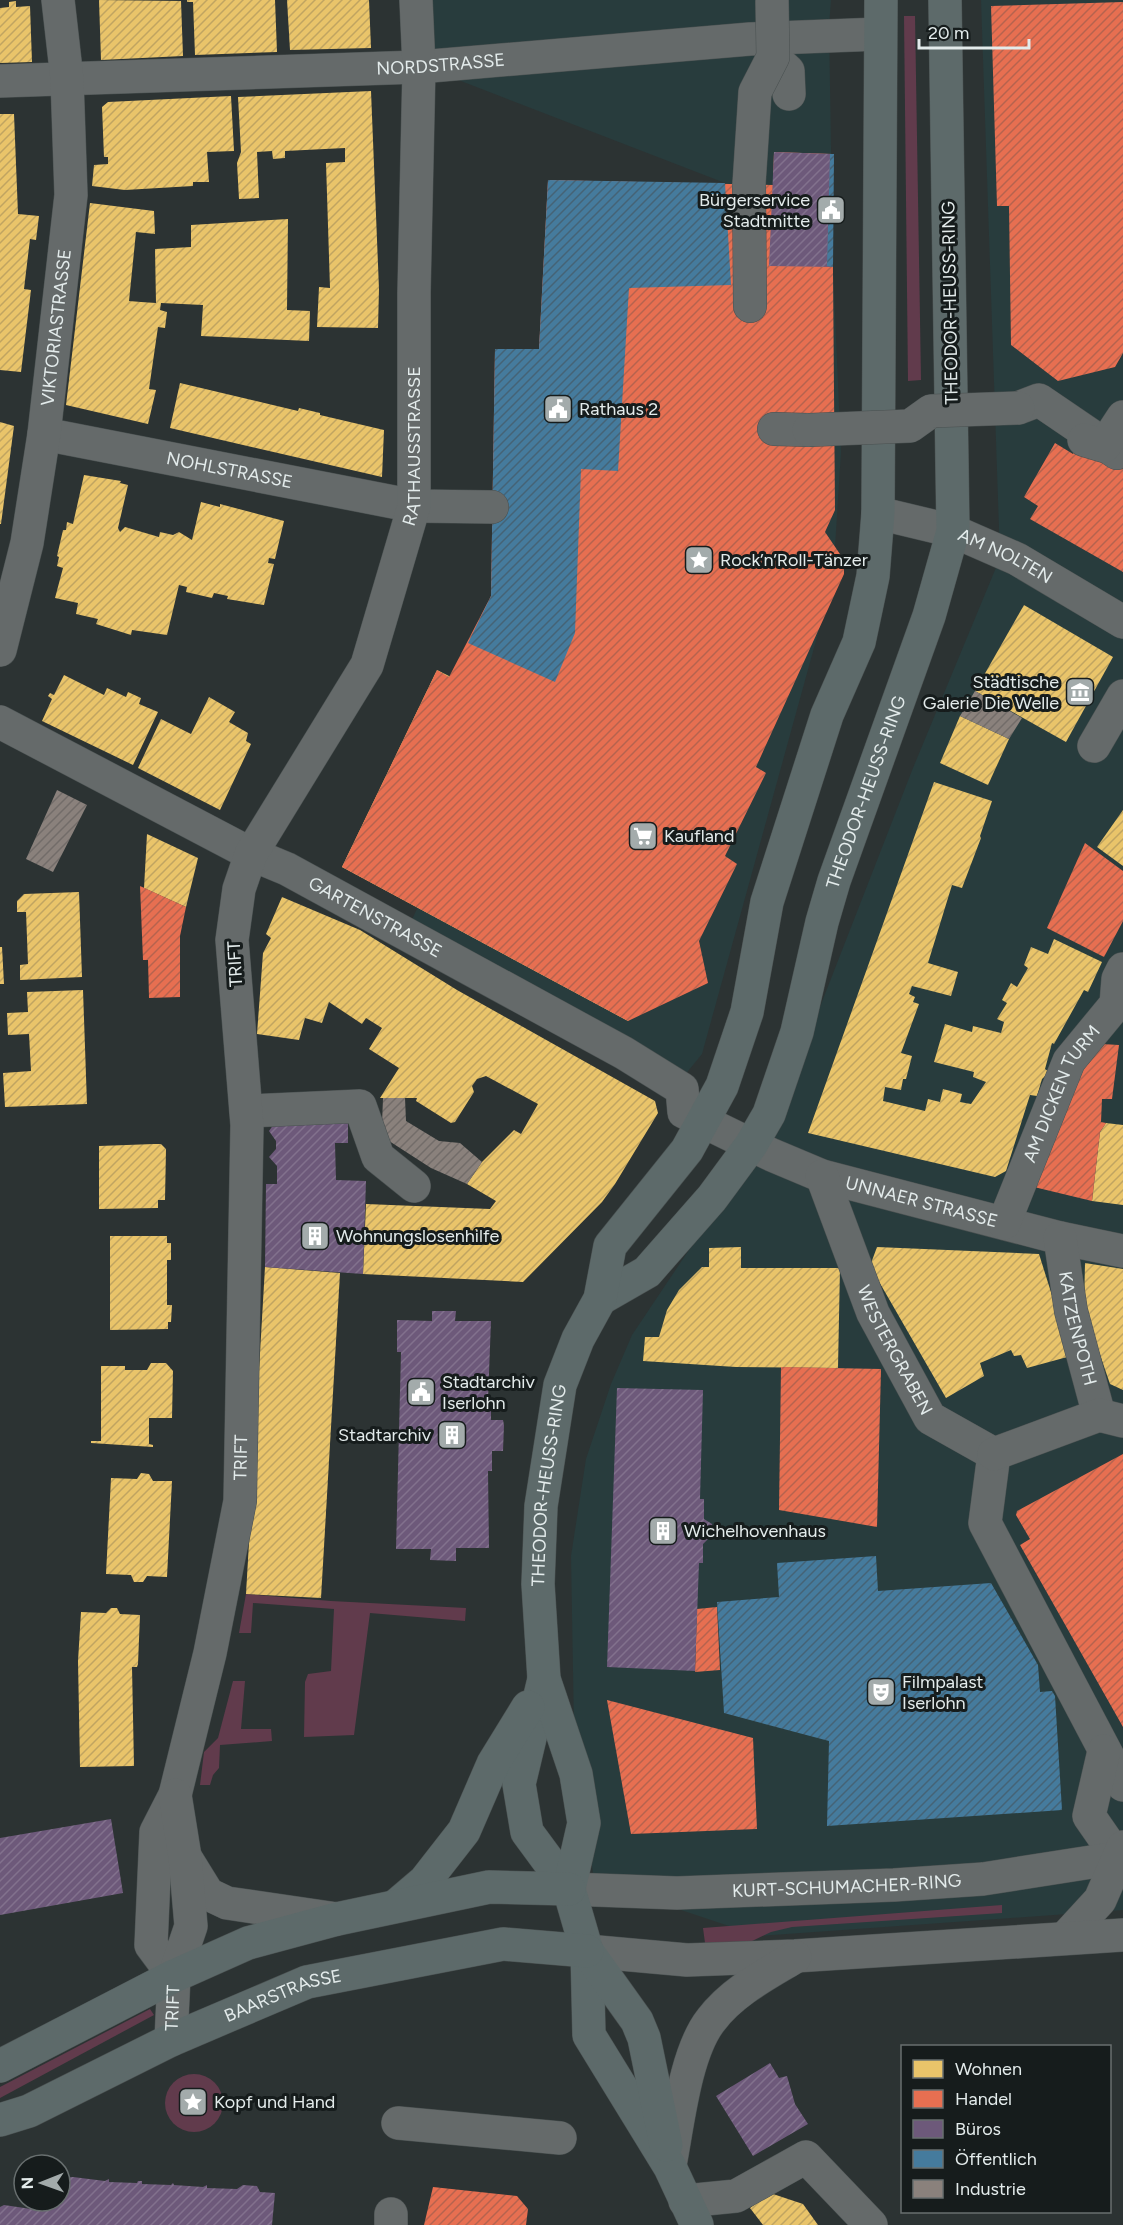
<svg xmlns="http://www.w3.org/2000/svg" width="1123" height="2225" font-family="Figtree,sans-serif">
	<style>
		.built { fill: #283c3d }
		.green { fill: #613b4c }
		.homes { fill: url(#homes-hatch) }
		.shops { fill: url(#shops-hatch) }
		.offices { fill: url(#offices-hatch) }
		.public { fill: url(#public-hatch) }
		.industry { fill: url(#industry-hatch) }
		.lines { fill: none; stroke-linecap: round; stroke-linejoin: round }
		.minor-casing { stroke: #4a5151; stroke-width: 34 }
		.major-casing { stroke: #4a5151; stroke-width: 34 }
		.minor { stroke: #656a6a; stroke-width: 33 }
		.major { stroke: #5d6a6a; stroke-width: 33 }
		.minor-bridge-casing { stroke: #4a5151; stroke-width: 34; stroke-linecap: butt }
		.minor-bridge { stroke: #656a6a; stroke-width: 33 }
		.labels { text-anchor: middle; stroke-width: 6; stroke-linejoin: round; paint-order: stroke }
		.street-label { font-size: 18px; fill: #e3ebeb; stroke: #161c1c }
		.poi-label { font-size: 18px; fill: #e3ebeb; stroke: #161c1c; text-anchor: start }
	</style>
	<defs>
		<pattern id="homes-hatch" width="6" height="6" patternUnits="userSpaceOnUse" patternTransform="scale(1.5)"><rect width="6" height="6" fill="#e9c46a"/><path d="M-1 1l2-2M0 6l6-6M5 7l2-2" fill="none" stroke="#c0a461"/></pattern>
		<pattern id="shops-hatch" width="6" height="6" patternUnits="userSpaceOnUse" patternTransform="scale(1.5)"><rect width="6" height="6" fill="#e76f51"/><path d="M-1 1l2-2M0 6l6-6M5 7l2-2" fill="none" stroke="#b6634e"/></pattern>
		<pattern id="offices-hatch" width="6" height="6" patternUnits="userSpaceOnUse" patternTransform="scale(1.5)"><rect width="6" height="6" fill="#6d597a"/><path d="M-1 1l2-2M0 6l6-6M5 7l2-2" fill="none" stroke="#82718d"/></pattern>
		<pattern id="public-hatch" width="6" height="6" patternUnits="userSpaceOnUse" patternTransform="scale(1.5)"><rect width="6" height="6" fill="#457b9d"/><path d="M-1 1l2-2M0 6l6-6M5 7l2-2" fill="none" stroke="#456376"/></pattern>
		<pattern id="industry-hatch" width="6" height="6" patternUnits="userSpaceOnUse" patternTransform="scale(1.5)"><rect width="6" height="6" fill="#8a817c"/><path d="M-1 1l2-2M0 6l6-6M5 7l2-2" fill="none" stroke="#726c69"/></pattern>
	</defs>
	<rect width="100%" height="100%" fill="#2c3333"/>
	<!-- built -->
	<g class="built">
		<polygon points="428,0 831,0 829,26 833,267 841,452 833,579 702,1054 666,1098 404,937 618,471 731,285 725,183 430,69"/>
		<polygon points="981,0 1123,0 1123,1910 759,1936 594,1881 574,1729 571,1556 586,1459 611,1384 632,1335 776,1120 913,768 1000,558"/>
	</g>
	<!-- green -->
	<g class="green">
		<polygon points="904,16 915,16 921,380 908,381"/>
		<polygon points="246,1594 331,1601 466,1608 465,1621 370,1613 354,1735 304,1737 305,1682 308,1674 331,1671 334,1609 253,1603 251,1633 239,1633"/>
		<polygon points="233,1681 245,1681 241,1729 271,1729 272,1741 220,1745 219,1768 213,1775 210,1785 200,1785 204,1752 218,1738"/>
		<polygon points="1002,1905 1002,1913 792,1927 771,1932 746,1944 706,1950 703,1928"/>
		<polygon points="150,2009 154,2015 0,2098 0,2087"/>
		<circle cx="194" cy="2103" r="29"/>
	</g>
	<!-- homes -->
	<g class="homes">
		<polygon points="99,0 181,1 183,56 101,60"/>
		<polygon points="187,0 275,0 277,52 195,55 193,2 187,2"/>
		<polygon points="287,0 369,0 371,48 290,50"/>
		<polygon points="16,1 16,7 30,6 32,62 0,63 0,8 9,7 9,2"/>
		<polygon points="371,91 379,289 378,328 317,327 319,287 330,288 326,163 345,162 345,148 285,151 285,158 273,159 272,151 257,152 259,198 239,199 237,163 241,152 238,97"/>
		<polygon points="231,96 234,151 207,152 209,182 193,182 193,186 125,190 92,186 94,165 108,164 108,157 104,157 102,107 108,102"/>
		<polygon points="0,114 14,114 18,214 39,216 36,240 30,239 24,289 31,290 21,372 0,370"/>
		<polygon points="90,203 154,211 155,234 136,232 129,301 141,302 156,303 155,249 191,247 191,225 288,219 287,310 310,311 309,341 201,336 203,305 161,303 160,310 167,312 165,328 158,327 149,389 156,390 148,424 66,405"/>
		<polygon points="180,383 298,411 299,408 320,413 320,415 384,430 382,477 170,428"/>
		<polygon points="0,422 14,426 1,524 0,524"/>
		<polygon points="84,475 121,481 120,483 128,485 118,528 120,532 125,527 159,537 160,532 173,535 179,532 192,540 201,502 220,507 220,504 284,521 275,559 269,558 268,563 274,564 264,605 227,599 228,596 214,593 212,598 186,592 187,587 179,585 167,635 132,630 131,635 96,624 98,619 76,614 78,603 55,598 63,568 57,566 59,557 57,556 63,530 66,530 67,522 73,524"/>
		<polygon points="1024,605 1113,657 1066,742 975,691"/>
		<polygon points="437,670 481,692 410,841 653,964 628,1021 342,867"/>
		<polygon points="64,675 104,695 107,688 126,697 128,692 141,698 139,704 158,712 133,765 42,721 52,699 48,696 50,693 54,695"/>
		<polygon points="209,697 235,712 229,722 248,733 246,741 251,744 220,810 138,768 161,719 191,734"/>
		<polygon points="960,716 1009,739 988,785 940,763"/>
		<polygon points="934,782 992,801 980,836 981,838 962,888 952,885 928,963 958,972 951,996 912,986 909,994 915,997 913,1002 919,1004 901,1053 912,1056 906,1079 903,1079 901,1090 885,1087 883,1101 925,1111 928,1099 940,1102 943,1089 962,1094 960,1102 971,1104 986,1082 973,1077 974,1072 934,1062 945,1024 972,1032 973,1026 1001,1033 1004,1022 997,1019 1007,1003 1002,1000 1011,983 1017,987 1028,968 1024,965 1031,947 1048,954 1054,939 1102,962 1088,992 1084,990 1054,1044 1052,1043 1045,1069 1049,1072 1042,1079 1037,1096 1030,1095 1006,1171 995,1177 808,1133"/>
		<polygon points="1123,810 1123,866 1097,847"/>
		<polygon points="147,834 198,858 186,907 144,888"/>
		<polygon points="79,892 82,977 20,980 20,965 28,964 26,912 17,912 17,901 24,894"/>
		<polygon points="282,897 360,930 457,990 655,1101 658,1113 615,1184 602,1202 523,1282 363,1274 366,1204 490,1209 496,1201 467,1184 482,1162 514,1130 521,1134 538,1104 486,1076 477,1079 472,1086 474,1092 455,1122 451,1123 416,1101 417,1098 380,1098 399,1068 369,1049 382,1028 366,1018 362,1024 329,1002 322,1023 305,1018 299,1040 257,1034 263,953 271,938 266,934"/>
		<polygon points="0,947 2,947 4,984 0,984"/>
		<polygon points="83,990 87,1104 5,1107 3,1073 31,1071 29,1034 8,1035 7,1013 28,1012 27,992"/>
		<polygon points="1106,1123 1123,1125 1123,1205 1092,1201 1100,1132"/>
		<polygon points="154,1144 161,1144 166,1149 165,1200 158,1200 158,1208 99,1209 99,1146"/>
		<polygon points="110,1236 167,1236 167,1243 171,1243 171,1260 167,1260 167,1305 172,1305 171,1322 168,1322 168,1329 110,1330"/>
		<polygon points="741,1247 741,1268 840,1268 838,1368 736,1367 643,1361 645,1337 659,1337 667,1310 679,1290 702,1267 709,1267 709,1248"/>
		<polygon points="877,1247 1039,1254 1071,1356 1027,1368 1021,1355 1014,1356 1011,1350 980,1363 984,1376 946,1398 870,1266"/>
		<polygon points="1085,1263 1123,1269 1123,1390 1110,1384 1084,1308"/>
		<polygon points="265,1267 340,1273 321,1598 246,1594"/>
		<polygon points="151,1363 166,1363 173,1371 172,1418 149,1418 149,1444 153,1445 153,1447 91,1443 91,1441 101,1441 101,1366 125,1366 125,1370 147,1370"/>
		<polygon points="141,1473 149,1474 153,1481 172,1481 167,1577 147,1576 143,1582 134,1582 131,1575 106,1574 111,1478 137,1479"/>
		<polygon points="111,1608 117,1608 120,1614 140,1615 138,1664 137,1667 132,1667 134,1766 80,1767 78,1661 81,1612 106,1613"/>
		<polygon points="770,2193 803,2204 818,2225 763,2225 750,2208"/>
	</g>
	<!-- shops -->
	<g class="shops">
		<polygon points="1123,2 1123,353 1115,367 1058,381 1011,345 1009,206 997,206 991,6"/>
		<polygon points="774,152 832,154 835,510 825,532 844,560 844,574 756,767 766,773 725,856 737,864 699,941 708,983 628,1021 342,867 437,670 449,677 491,596 495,349 539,349 548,180 773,185"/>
		<polygon points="1082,438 1123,461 1123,572 1030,519 1038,506 1024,497 1055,443 1073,454"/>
		<polygon points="1085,843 1123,871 1123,921 1104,957 1047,928"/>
		<polygon points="140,886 186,907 180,936 180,997 149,998 148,960 143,960"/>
		<polygon points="1102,1044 1119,1045 1112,1099 1102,1099 1101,1122 1106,1123 1100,1132 1092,1201 1034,1187 1065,1091"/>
		<polygon points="781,1367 881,1369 877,1527 779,1510"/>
		<polygon points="1123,1454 1123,1727 1020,1545 1030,1539 1016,1515 1017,1511"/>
		<polygon points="717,1607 720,1670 695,1672 697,1609"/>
		<polygon points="607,1700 753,1738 757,1829 631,1834"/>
		<polygon points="433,2187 517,2196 528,2209 526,2225 424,2225"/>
	</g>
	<!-- offices -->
	<g class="offices">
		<polygon points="774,152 832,154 833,267 769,266"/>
		<polygon points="348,1114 348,1143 335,1143 336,1180 366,1181 363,1274 265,1267 266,1184 277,1184 277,1166 269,1157 276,1149 276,1141 269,1131 276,1121"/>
		<polygon points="432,1311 456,1311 455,1321 491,1321 488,1399 491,1400 491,1420 503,1420 504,1425 503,1451 492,1451 492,1471 488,1471 489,1548 456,1548 456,1561 430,1560 431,1549 396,1549 401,1352 397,1352 397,1320 432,1321"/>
		<polygon points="617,1388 703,1390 700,1499 704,1499 704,1519 712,1524 713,1534 703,1544 703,1563 699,1563 695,1671 607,1667"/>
		<polygon points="111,1819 123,1893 0,1915 0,1838"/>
		<polygon points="770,2063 779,2078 787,2076 795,2104 808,2124 753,2156 716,2096"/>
		<polygon points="73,2177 105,2181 109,2179 109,2182 137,2183 138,2181 142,2181 142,2184 171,2185 173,2183 174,2185 203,2187 207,2185 207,2188 237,2189 243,2185 257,2186 260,2192 275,2193 272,2225 0,2225 0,2207 4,2205 38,2210 38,2201 60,2201 60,2178"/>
	</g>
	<!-- public -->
	<g class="public">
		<polygon points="830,154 834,154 833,267 827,266"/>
		<polygon points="548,180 725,183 731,285 629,288 618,471 581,469 575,633 555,682 468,643 491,596 495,349 539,349"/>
		<polygon points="876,1556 878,1591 991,1583 1038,1665 1040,1692 1052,1691 1055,1696 1062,1810 827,1826 829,1741 724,1713 717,1602 779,1597 777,1563"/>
	</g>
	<!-- industry -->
	<g class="industry">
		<polygon points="975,691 1022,718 1009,739 960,716"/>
		<polygon points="57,790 87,805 53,872 26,859"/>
		<polygon points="383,1098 405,1098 406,1121 439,1141 460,1143 482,1162 467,1184 431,1168 386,1139 382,1124"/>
	</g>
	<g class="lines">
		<!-- minor casing -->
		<g class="minor-casing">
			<g id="minor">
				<polyline points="773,57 788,71 789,94"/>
				<path id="s1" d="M0,81L419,67L750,39L880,34"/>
				<polyline points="749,184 750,306"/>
				<polyline points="1018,408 1039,400 1117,453"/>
				<polyline points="774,429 809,430"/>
				<path id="s2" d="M44,434L414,506L492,507"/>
				<polyline points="1084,440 1104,446 1123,417"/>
				<path id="s3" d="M878,513L953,531L1017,559L1123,622"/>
				<path id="s4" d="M0,650L27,543L44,434L71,195L67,79L58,0"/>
				<path id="s5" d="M0,722L251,854L287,869L624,1053L682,1089L684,1112L772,1155L822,1176L1060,1238L1123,1251"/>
				<polyline points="1094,746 1123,696"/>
				<polyline points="246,1111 360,1106 378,1157 414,1186"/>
				<path id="s6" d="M822,1176L873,1313L930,1418L994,1454"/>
				<path id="s7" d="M1004,1223L1069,1061L1116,1004L1118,979L1123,969"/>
				<path id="s8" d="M1060,1238L1071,1311L1099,1415"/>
				<polyline points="994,1454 985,1523 1123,1785"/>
				<polyline points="994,1454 1099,1415 1123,1421"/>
				<polyline points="1104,1751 1089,1816 1123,1865"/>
				<polyline points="187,1860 208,1894 227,1903 337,1919"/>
				<path id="s9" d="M569,1889L677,1893L894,1885L983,1879L1123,1857"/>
				<polyline points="1066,1937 1100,1900 1123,1847"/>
				<polyline points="587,1951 687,1960 795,1956 1123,1935"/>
				<path id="s10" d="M174,1976L151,1945L156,1832L175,1795L210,1653L240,1501L247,1125L232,940L239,889L251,854L367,665L414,506V293L419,67L416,0"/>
				<path id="s11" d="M171,2040L174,1976L191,1926L185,1857L175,1795"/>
				<polyline points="398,2123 560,2138"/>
				<path d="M670,2165C678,2124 685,2053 711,2020C732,1992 765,1975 795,1957"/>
				<polyline points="685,2201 736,2196 806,2157 871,2225"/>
				<polyline points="391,2214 391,2225"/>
			</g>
		</g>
		<!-- major casing -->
		<g class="major-casing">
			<g id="major">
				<path id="s12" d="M600,1299L647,1272L712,1198L751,1145L769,1114L797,1032L822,922L834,881L929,616L953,531L945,0"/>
				<polyline points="544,1679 519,1784 527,1832 569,1889 587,1951 589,2035 670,2167 697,2225"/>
				<path id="s13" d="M569,1889L584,1823L576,1774L544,1679L538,1584L541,1506L560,1385L578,1339L600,1299L610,1246L687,1150L722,1086L747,1012L767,902L827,715L859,642L873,576L878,513L881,0"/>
				<polyline points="398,1904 425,1881 464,1831 493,1764 528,1707"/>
				<polyline points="587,1951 637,2021 644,2038 666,2145"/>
				<polyline points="0,2066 174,1976 248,1943 337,1919 489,1887 569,1889"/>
				<path id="s14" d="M0,2120L29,2111L171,2040L307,1982L503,1944L587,1951"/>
			</g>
		</g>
		<!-- minor -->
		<use href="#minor" class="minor"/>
		<!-- major -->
		<use href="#major" class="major"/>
		<!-- minor-bridge casing -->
		<g class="minor-bridge-casing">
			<g id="minor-bridge">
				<polyline points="749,184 755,92 773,57 772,0"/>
				<polyline points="809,430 910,426 931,411 1018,408"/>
			</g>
		</g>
		<!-- minor-bridge -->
		<use href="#minor-bridge" class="minor-bridge"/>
	</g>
	<!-- icons -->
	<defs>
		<g id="civic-square" transform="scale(1.5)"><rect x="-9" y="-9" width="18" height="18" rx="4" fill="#a3abab" stroke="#161c1c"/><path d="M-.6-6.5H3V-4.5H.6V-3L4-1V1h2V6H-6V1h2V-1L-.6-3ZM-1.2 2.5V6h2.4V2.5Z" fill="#fff"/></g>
		<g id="sight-square" transform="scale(1.5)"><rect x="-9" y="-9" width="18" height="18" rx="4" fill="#a3abab" stroke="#161c1c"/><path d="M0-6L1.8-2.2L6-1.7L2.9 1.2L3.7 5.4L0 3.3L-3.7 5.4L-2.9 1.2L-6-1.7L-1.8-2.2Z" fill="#fff"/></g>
		<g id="museum-square" transform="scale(1.5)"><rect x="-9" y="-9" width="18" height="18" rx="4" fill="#a3abab" stroke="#161c1c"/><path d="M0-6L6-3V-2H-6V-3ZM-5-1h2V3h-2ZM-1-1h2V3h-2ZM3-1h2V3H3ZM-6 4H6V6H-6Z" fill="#fff"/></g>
		<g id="supermarket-square" transform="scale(1.5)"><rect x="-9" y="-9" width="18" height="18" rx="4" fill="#a3abab" stroke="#161c1c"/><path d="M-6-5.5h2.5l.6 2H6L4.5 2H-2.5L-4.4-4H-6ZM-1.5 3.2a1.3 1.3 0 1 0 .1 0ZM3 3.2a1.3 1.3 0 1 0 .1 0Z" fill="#fff"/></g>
		<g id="building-square" transform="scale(1.5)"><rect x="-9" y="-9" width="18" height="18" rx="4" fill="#a3abab" stroke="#161c1c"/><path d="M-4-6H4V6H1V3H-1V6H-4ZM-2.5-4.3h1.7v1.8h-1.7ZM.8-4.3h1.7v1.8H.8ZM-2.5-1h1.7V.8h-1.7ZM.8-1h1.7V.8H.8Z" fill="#fff"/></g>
		<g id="theatre-square" transform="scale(1.5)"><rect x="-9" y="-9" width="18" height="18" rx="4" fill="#a3abab" stroke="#161c1c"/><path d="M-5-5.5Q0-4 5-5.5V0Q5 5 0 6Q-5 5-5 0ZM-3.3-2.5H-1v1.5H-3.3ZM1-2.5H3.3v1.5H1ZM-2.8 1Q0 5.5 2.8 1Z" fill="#fff"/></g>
	</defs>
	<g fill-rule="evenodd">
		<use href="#civic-square" x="831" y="210"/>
		<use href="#civic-square" x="558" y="409"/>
		<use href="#sight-square" x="699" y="560"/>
		<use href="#museum-square" x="1080" y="692"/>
		<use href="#supermarket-square" x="643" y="836"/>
		<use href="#building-square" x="315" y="1236"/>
		<use href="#civic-square" x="421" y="1392"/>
		<use href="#building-square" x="452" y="1435"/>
		<use href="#building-square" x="663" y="1531"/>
		<use href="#theatre-square" x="881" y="1692"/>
		<use href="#sight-square" x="193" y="2102"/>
	</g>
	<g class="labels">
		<!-- street labels -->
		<g class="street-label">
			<text dy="6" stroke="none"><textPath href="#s1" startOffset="441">NORDSTRASSE</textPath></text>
			<text transform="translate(950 303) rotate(-91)" y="6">THEODOR-HEUSS-RING</text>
			<text dy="6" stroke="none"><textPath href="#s4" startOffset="328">VIKTORIASTRASSE</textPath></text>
			<text dy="6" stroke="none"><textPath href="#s10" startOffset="1592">RATHAUSSTRASSE</textPath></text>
			<text dy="6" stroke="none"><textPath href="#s2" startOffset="189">NOHLSTRASSE</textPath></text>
			<text dy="6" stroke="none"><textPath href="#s3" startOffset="135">AM NOLTEN</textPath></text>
			<text dy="6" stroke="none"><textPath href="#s12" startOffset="591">THEODOR-HEUSS-RING</textPath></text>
			<text dy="6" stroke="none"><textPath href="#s5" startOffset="423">GARTENSTRASSE</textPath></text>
			<text transform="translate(235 964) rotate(-93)" y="6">TRIFT</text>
			<text dy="6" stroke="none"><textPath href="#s7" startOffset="142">AM DICKEN TURM</textPath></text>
			<text dy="6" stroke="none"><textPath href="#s5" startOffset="1053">UNNAER STRASSE</textPath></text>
			<text dy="6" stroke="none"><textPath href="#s8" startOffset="92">KATZENPOTH</textPath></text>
			<text dy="6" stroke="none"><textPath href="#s6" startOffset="189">WESTERGRABEN</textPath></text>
			<text dy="6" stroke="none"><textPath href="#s10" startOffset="538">TRIFT</textPath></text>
			<text dy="6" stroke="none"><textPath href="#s13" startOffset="412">THEODOR-HEUSS-RING</textPath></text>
			<text dy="6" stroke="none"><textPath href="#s9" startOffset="278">KURT-SCHUMACHER-RING</textPath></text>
			<text dy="6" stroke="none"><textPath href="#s14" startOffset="310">BAARSTRASSE</textPath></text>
			<text dy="6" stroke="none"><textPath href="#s11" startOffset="32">TRIFT</textPath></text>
		</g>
		<!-- poi labels -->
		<g class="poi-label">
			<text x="810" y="206" text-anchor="end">Bürgerservice<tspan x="810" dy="21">Stadtmitte</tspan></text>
			<text x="579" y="415">Rathaus 2</text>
			<text x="720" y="566">Rock’n’Roll-Tänzer</text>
			<text x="1059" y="688" text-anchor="end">Städtische<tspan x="1059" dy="21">Galerie Die Welle</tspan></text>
			<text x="664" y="842">Kaufland</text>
			<text x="336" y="1242">Wohnungslosenhilfe</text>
			<text x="442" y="1388">Stadtarchiv<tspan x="442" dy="21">Iserlohn</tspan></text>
			<text x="431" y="1441" text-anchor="end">Stadtarchiv</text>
			<text x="684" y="1537">Wichelhovenhaus</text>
			<text x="902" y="1688">Filmpalast<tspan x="902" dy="21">Iserlohn</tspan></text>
			<text x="214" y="2108">Kopf und Hand</text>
		</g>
	</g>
	<!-- legend -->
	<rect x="901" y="2045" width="210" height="168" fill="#161c1c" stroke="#686f6f" stroke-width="1.5"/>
	<rect x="913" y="2060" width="30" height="18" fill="#e9c46a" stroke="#686f6f" stroke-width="1.5"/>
	<text x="955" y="2075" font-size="18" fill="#e3ebeb">Wohnen</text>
	<rect x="913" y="2090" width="30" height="18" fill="#e76f51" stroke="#686f6f" stroke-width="1.5"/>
	<text x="955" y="2105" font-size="18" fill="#e3ebeb">Handel</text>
	<rect x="913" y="2120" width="30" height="18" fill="#6d597a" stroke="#686f6f" stroke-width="1.5"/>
	<text x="955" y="2135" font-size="18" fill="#e3ebeb">Büros</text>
	<rect x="913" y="2150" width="30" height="18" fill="#457b9d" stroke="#686f6f" stroke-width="1.5"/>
	<text x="955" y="2165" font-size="18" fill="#e3ebeb">Öffentlich</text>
	<rect x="913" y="2180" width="30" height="18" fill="#8a817c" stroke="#686f6f" stroke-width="1.5"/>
	<text x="955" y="2195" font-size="18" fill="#e3ebeb">Industrie</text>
	<!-- north arrow -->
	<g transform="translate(42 2183) rotate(269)"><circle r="28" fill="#161c1c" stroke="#686f6f" stroke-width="1.5"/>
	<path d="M0-4.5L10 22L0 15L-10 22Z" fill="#a3abab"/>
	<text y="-9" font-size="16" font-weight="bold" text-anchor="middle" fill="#e3ebeb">N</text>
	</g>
	<!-- scale -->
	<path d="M919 39v9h110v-9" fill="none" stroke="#e3ebeb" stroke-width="3"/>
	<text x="928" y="39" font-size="18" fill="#e3ebeb" stroke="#161c1c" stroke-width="4.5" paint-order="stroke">20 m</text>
</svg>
